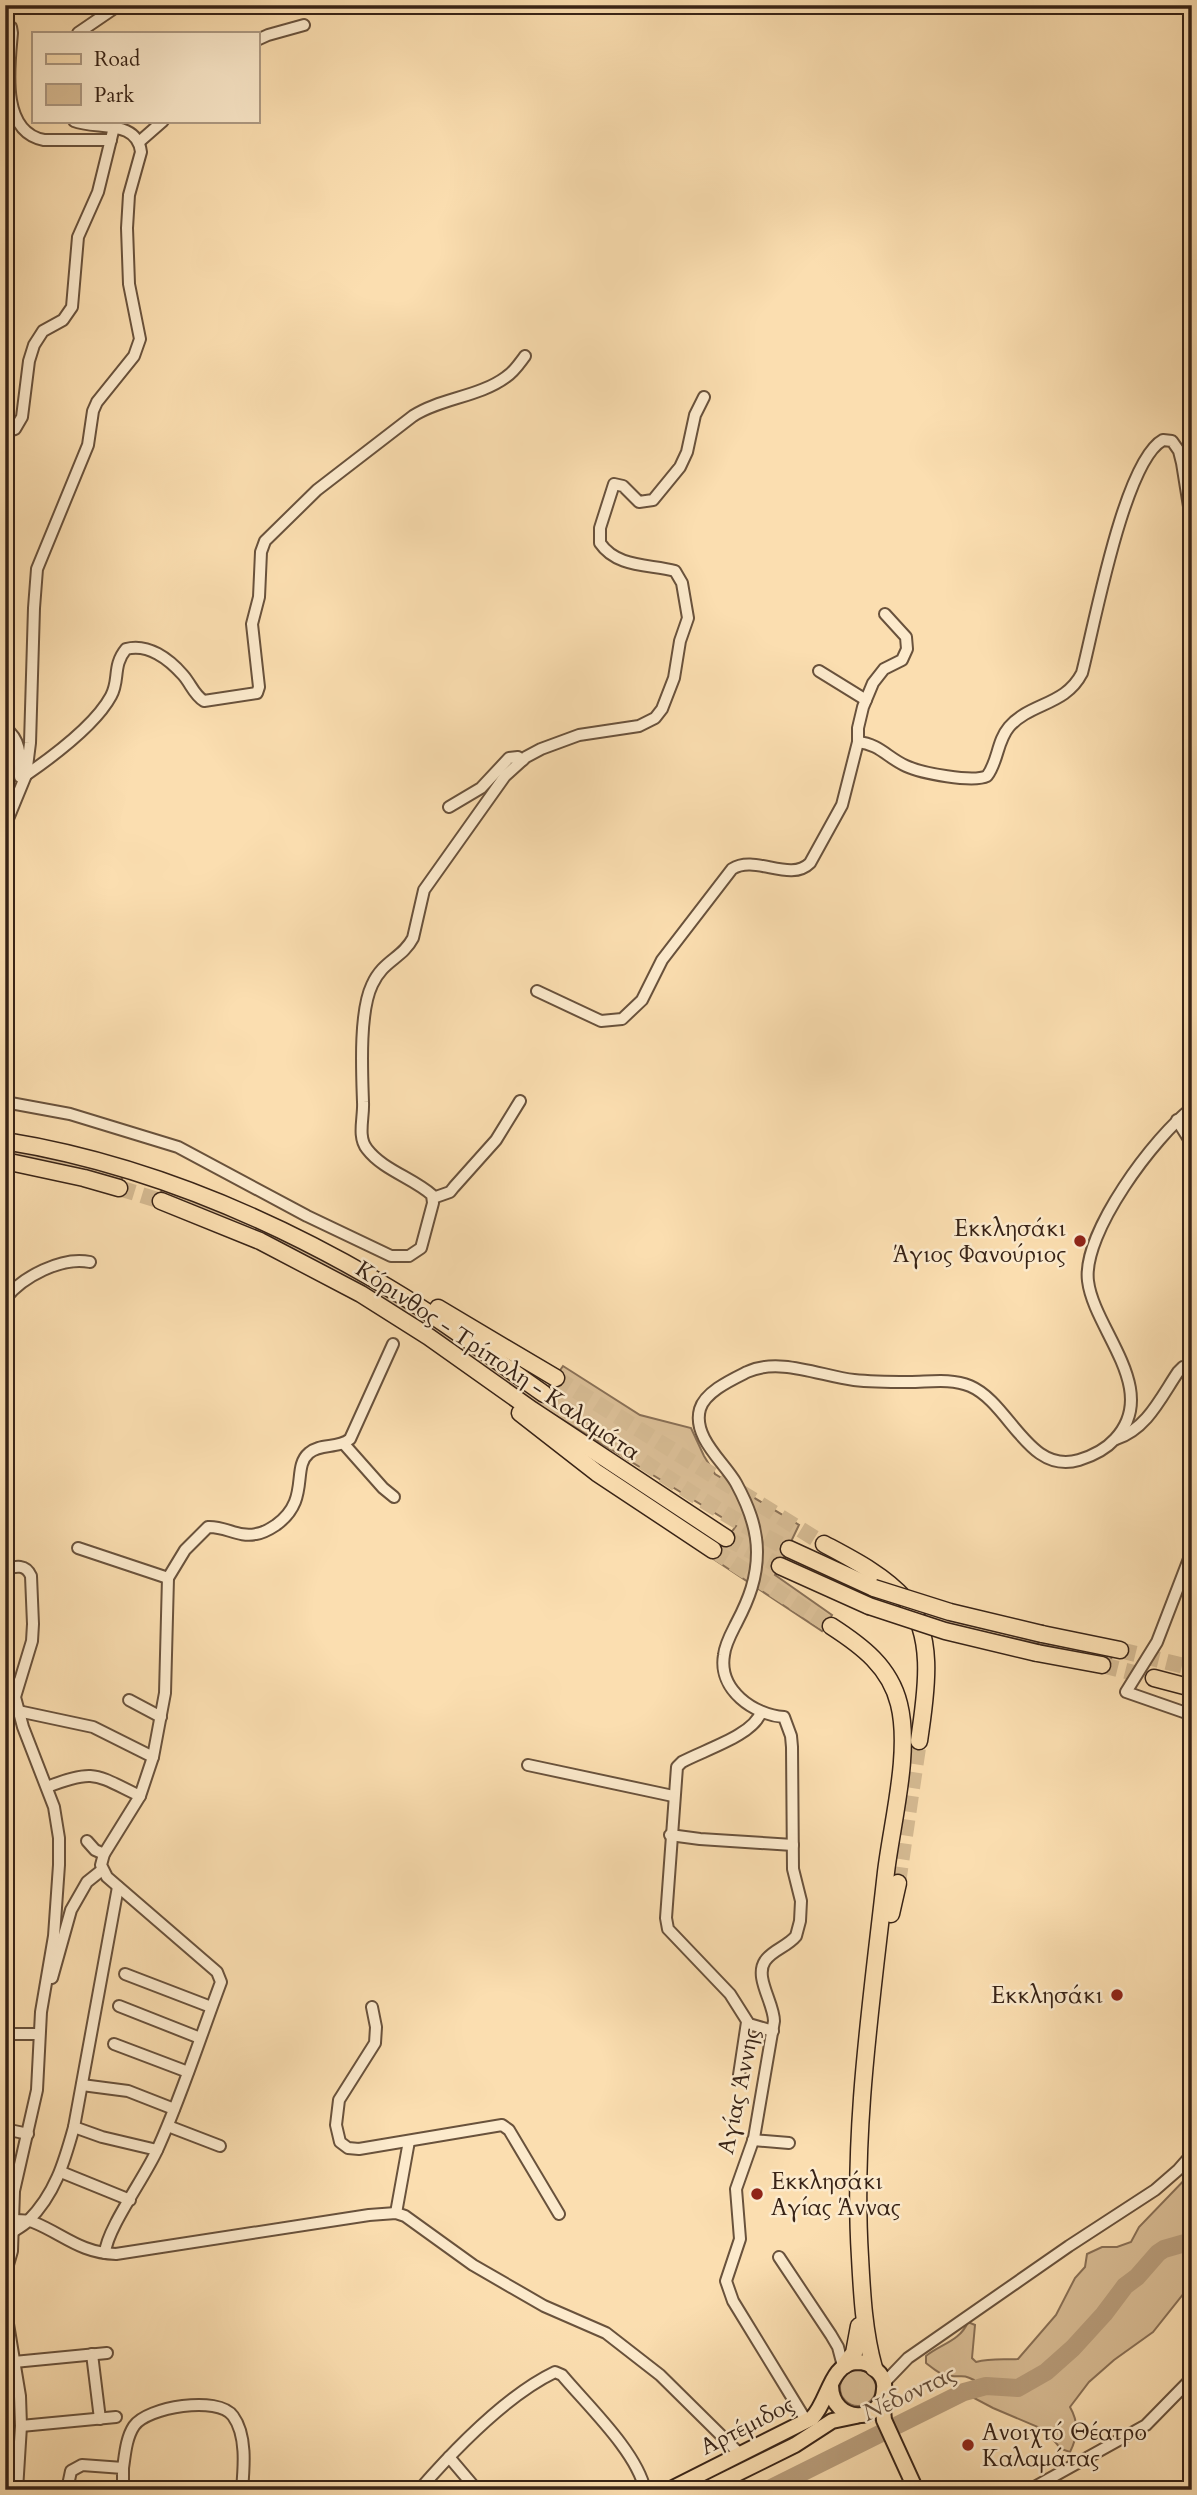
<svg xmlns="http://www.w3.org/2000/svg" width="1197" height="2495" font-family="Cardo,serif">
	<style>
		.green { fill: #dabe96; stroke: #897056; stroke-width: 2 }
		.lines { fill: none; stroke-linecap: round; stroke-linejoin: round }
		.river { stroke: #b99e7c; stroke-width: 18 }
		.highway-tunnel { stroke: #d4b991; stroke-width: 16; stroke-dasharray: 16 8; stroke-linecap: butt }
		.minor-casing { stroke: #69523c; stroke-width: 14 }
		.major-casing { stroke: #382316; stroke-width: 18 }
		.highway-casing { stroke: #382316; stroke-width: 19 }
		.minor { stroke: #fceacc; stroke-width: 10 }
		.major { stroke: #fbdeb0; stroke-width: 14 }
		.highway { stroke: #fbdeb0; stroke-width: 16 }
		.highway-bridge-casing { stroke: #382316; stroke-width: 19; stroke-linecap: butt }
		.highway-bridge { stroke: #fbdeb0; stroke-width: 16 }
		.poi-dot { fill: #8f2418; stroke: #fceacc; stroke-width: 2.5 }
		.labels { text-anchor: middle; stroke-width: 5; stroke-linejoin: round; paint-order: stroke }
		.poi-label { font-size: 23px; fill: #382316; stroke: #fceacc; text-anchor: end }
		.street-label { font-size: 23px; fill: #382316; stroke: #fceacc }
		.water-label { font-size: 24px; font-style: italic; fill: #654e3a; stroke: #fceacc }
	</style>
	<rect width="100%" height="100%" fill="#fbdeb0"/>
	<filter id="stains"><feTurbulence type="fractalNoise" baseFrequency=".00286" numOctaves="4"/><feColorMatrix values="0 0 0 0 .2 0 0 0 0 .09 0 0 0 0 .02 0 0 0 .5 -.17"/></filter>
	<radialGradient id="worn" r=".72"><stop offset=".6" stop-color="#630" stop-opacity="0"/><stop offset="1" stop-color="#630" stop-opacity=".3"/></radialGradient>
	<!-- green -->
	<g class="green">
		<polygon points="5,1148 87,1166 123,1176 121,1181 87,1171 5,1154"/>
		<path d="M162,1188C221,1211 279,1234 334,1265C406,1305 473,1352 540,1399L563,1366L640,1415L691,1428L704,1456L715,1474L799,1525L775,1575L832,1615L822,1631L712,1558L736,1526L537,1404L398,1308L331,1269L264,1235L161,1194Z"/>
		<path d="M786,1556C889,1608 999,1633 1112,1655L1111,1660L947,1624L884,1604L784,1560Z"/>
		<path d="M1192,2172V2283L1153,2332L1114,2360L1089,2382L1070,2407C1079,2423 1078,2436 1070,2452L1061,2449L1045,2430L993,2408L972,2397L974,2380C962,2374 963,2377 952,2376C941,2376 934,2369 926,2363V2356C941,2344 960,2341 968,2322L975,2325L972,2358L976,2362C991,2358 1003,2360 1018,2359L1056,2315L1075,2278L1085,2267L1087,2254L1102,2247H1117L1131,2242L1139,2227Z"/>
		<circle cx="858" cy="2388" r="18"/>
	</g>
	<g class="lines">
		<!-- river -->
		<polyline class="river" points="767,2490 964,2392 986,2386 1018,2388 1046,2372 1073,2348 1104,2314 1125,2286 1137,2277 1158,2253 1164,2249 1192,2241"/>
		<!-- highway-tunnel -->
		<g class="highway-tunnel">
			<polyline points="119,1188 161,1201"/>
			<polyline points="556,1378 824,1544"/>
			<path d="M544,1394C624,1448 702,1505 789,1549"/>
			<polyline points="726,1538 780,1566"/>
			<polyline points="713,1550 831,1626"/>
			<polyline points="1120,1650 1192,1668"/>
			<polyline points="1102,1665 1154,1678"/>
			<polyline points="898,1883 919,1741"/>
		</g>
		<!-- minor casing -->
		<g class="minor-casing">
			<g id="minor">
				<path d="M5,24L11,27L12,33C9,67 0,132 44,140H111"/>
				<polyline points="78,33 119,5"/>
				<polyline points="257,40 268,35 304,25"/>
				<polyline points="139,142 163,121"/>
				<polyline points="5,432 15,429 22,417 29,361 34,345 43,331 63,320 72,307 78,237 98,192 114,127"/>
				<polyline points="819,671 866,700"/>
				<path d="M5,728C22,740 20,758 20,777"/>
				<path d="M858,742C879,744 888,758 906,766C921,773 973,783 987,776C998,762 997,741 1009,727C1031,702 1065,706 1082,673C1094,627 1124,461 1163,440L1172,441L1179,451L1182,463L1192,525"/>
				<path d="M26,775C52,757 96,724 111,696C120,680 112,666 126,649C148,643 169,659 183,675C191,684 194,695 204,701L257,693L259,687L252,624L259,597L261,552L265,541L317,490L413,416C441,398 479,397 506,377C514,372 519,364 525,356"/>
				<polyline points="449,807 481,788 509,758 518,757 523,760"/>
				<path d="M5,826L26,775L30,743L34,608L37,569L88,445L93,411L97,402L134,356L140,339L129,284L127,228L129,195L141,152C137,119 97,130 74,121"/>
				<path d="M537,991L601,1021L622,1019L642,1000L662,960L732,869C755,854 790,883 810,863L842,805L858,742V728L863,707L873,683L884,669L902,660L907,649L906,637L885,614"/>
				<path d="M5,1102L70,1114L178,1147L307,1216L391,1256H409L421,1248L433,1203L432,1195C413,1178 383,1170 367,1149C357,1137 364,1117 363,1102C362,1072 359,1012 372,985C383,960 402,959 413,938L424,890L505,776L526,757L541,749L579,735L639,726L655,718L662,709L674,678L680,641L688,618L682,583L675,571C650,564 617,568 600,543V528L614,484L623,486L639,502L653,500L680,467L687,452L695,415L704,397"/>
				<polyline points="1177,1120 1192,1144"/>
				<polyline points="433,1198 450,1192 454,1187 496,1140 520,1101"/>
				<path d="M5,1299C22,1277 62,1256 90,1262"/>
				<path d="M1116,1439C1147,1429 1161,1397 1178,1372L1183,1367L1192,1369"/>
				<polyline points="344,1444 383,1488 394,1497"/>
				<polyline points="78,1548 168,1578"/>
				<polyline points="1192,1551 1157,1642 1126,1692 1192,1715"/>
				<path d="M5,1569C16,1566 26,1564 31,1576L33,1624L32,1641L15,1697L23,1727L54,1807L59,1838V1865L54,1936L41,2012L37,2090L14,2191L12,2251L5,2275"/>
				<polyline points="5,1677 17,1686"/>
				<polyline points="129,1700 161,1717"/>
				<polyline points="18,1711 93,1727 153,1757"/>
				<path d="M761,1712C754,1735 704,1750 682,1762L677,1767L666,1918L668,1929L730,1994L749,2024L773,2031"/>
				<polyline points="528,1765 673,1796"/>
				<path d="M47,1787C95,1768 96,1775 140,1796"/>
				<polyline points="670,1835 700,1839 793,1845"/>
				<polyline points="87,1841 95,1850 104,1854"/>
				<polyline points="125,1974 211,2007"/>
				<polyline points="52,1978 71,1910 87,1882 102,1870"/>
				<polyline points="119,2006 200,2038"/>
				<polyline points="372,2007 376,2027 375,2043 339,2100 336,2125 340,2142 348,2148 359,2149 502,2125 509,2130 559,2214"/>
				<polyline points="5,2034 39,2034"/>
				<polyline points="114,2044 188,2072"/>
				<polyline points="739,2075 747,2022"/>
				<polyline points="82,2085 128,2091 174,2109"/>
				<polyline points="168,2126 220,2146"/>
				<polyline points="74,2127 102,2137 157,2150"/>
				<polyline points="5,2129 28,2134"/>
				<polyline points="753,2140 789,2143"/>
				<polyline points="61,2172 130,2200"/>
				<polyline points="396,2213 409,2141"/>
				<path d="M5,2220C14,2220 25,2219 33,2222C63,2234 80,2253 116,2254L369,2215L396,2213L405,2216L473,2265L544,2306L606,2333L660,2375L741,2455"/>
				<path d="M5,2237C12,2231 21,2228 28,2221C55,2194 64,2163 74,2127L118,1887"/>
				<path d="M105,2253C107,2228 146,2176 158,2148C182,2095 200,2038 221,1982L217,1972L107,1877L101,1865L104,1854L140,1796L153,1757L165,1693L168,1578L185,1550L208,1527C225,1526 239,1538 256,1534C263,1533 270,1529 276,1525C311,1500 291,1468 309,1453C320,1443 338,1449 350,1439L393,1344"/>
				<polyline points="779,2257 831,2335 838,2347 843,2366"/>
				<polyline points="5,2306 20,2396 21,2426 17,2490"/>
				<polyline points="92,2354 100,2419"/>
				<polyline points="14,2362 107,2353"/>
				<polyline points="884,2383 908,2358 1069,2246 1155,2190 1178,2170 1192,2154"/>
				<path d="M807,2422L733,2301L726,2281L740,2239L736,2189L754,2138L774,2021C774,2003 754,1977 765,1961C772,1950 787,1947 796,1936L800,1921L801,1901L793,1869L792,1747L791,1736L784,1717C754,1715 718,1690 724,1655C725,1644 732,1632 737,1622C749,1599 757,1578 757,1552C757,1527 748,1505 736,1483C724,1462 692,1437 700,1409C705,1392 731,1380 747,1372C779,1357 821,1376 854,1380C872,1382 891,1382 909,1382C929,1382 951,1378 970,1386C1010,1403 1028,1475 1079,1460C1092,1456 1106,1449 1115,1439C1161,1390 1094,1330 1088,1281C1082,1233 1155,1136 1192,1108"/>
				<polyline points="21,2426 116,2417"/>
				<polyline points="449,2457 477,2490"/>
				<path d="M123,2468C125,2455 126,2438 134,2426C147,2407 218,2395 233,2416C247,2435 244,2467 242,2490"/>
				<polyline points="67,2490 71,2471 82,2465 123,2468 123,2490"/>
				<path d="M419,2490C454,2450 507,2395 555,2372L562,2375C587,2405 637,2452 645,2490"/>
				<polyline points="1029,2490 1146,2425 1192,2378"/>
			</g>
		</g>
		<!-- major casing -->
		<g class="major-casing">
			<g id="major">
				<polyline points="882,2400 884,2420 916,2490"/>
				<path d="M669,2490L812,2418C829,2401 830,2363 857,2362C864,2362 871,2364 876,2370C882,2375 885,2382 884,2389C883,2425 832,2424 831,2386"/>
				<polyline points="704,2490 795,2445 832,2421 856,2416"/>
			</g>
		</g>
		<!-- highway casing -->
		<g class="highway-casing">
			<g id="highway">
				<path d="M5,1141C148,1164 281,1222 404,1297C452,1327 497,1361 544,1394"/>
				<polyline points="5,1161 84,1178 119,1188"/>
				<polyline points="161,1201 260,1241 361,1294 429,1337 532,1410 726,1538"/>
				<polyline points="438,1308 556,1378"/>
				<polyline points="520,1413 597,1473 713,1550"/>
				<path d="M824,1544C852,1559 884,1575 905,1599C937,1636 925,1698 919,1741"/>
				<polyline points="789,1549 874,1588"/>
				<polyline points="780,1566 869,1606"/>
				<path d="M831,1626C862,1646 890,1667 899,1704C911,1752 892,1822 886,1872C872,1999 852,2129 860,2257C862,2295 864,2332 874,2368"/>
				<polyline points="1042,1634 1120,1650"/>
				<polyline points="1037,1653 1102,1665"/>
				<polyline points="1154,1678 1192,1688"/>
				<polyline points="891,1914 898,1883"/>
				<polyline points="845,2365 854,2353 859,2326"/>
			</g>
		</g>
		<!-- minor -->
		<use href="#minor" class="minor"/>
		<!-- major -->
		<use href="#major" class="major"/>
		<!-- highway -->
		<use href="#highway" class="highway"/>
		<!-- highway-bridge casing -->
		<g class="highway-bridge-casing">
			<g id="highway-bridge">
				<polyline points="874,1588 950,1612 1042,1634"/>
				<polyline points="869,1606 945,1631 1037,1653"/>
			</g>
		</g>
		<!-- highway-bridge -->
		<use href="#highway-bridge" class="highway-bridge"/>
	</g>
	<!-- markers -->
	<g class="poi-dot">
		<circle cx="1080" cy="1241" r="7"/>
		<circle cx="1117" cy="1995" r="7"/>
		<circle cx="757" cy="2194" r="7"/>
		<circle cx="968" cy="2445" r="7"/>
	</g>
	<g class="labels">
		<!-- poi labels -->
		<g class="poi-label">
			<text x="1066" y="1236">Εκκλησάκι<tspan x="1066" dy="26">Άγιος Φανούριος</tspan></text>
			<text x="1103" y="2003">Εκκλησάκι</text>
			<text x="771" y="2189" text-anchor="start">Εκκλησάκι<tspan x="771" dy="26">Αγίας Άννας</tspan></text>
			<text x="982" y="2440" text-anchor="start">Ανοιχτό Θέατρο<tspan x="982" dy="26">Καλαμάτας</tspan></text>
		</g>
		<!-- street labels -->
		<g class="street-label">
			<text transform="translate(498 1360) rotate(34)" y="8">Κόρινθος - Τρίπολη - Καλαμάτα</text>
			<text transform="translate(738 2091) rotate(-78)" y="8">Αγίας Άννης</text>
			<text transform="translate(747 2425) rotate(-27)" y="8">Αρτέμιδος</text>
		</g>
		<!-- water labels -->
		<g class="water-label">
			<text transform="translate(909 2393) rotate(-25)" y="8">Νέδoντας</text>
		</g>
	</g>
	<!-- margin -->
	<rect width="1197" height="2495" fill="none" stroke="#fbdeb0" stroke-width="28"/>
	<rect x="7" y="7" width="1183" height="2481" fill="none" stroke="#382316" stroke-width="3.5"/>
	<rect x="14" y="14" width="1169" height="2467" fill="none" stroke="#382316" stroke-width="2"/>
	<!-- legend -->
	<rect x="32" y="32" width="228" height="91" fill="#fceacc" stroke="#ae9a83" stroke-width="2"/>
	<rect x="46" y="54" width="35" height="10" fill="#fbdeb0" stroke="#ae9a83" stroke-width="2"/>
	<text x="94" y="66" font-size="21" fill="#382316">Road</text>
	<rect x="46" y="84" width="35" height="21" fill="#dabe96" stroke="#ae9a83" stroke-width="2"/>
	<text x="94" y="102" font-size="21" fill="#382316">Park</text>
	<rect width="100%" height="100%" filter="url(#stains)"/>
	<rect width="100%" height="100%" fill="url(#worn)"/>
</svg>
